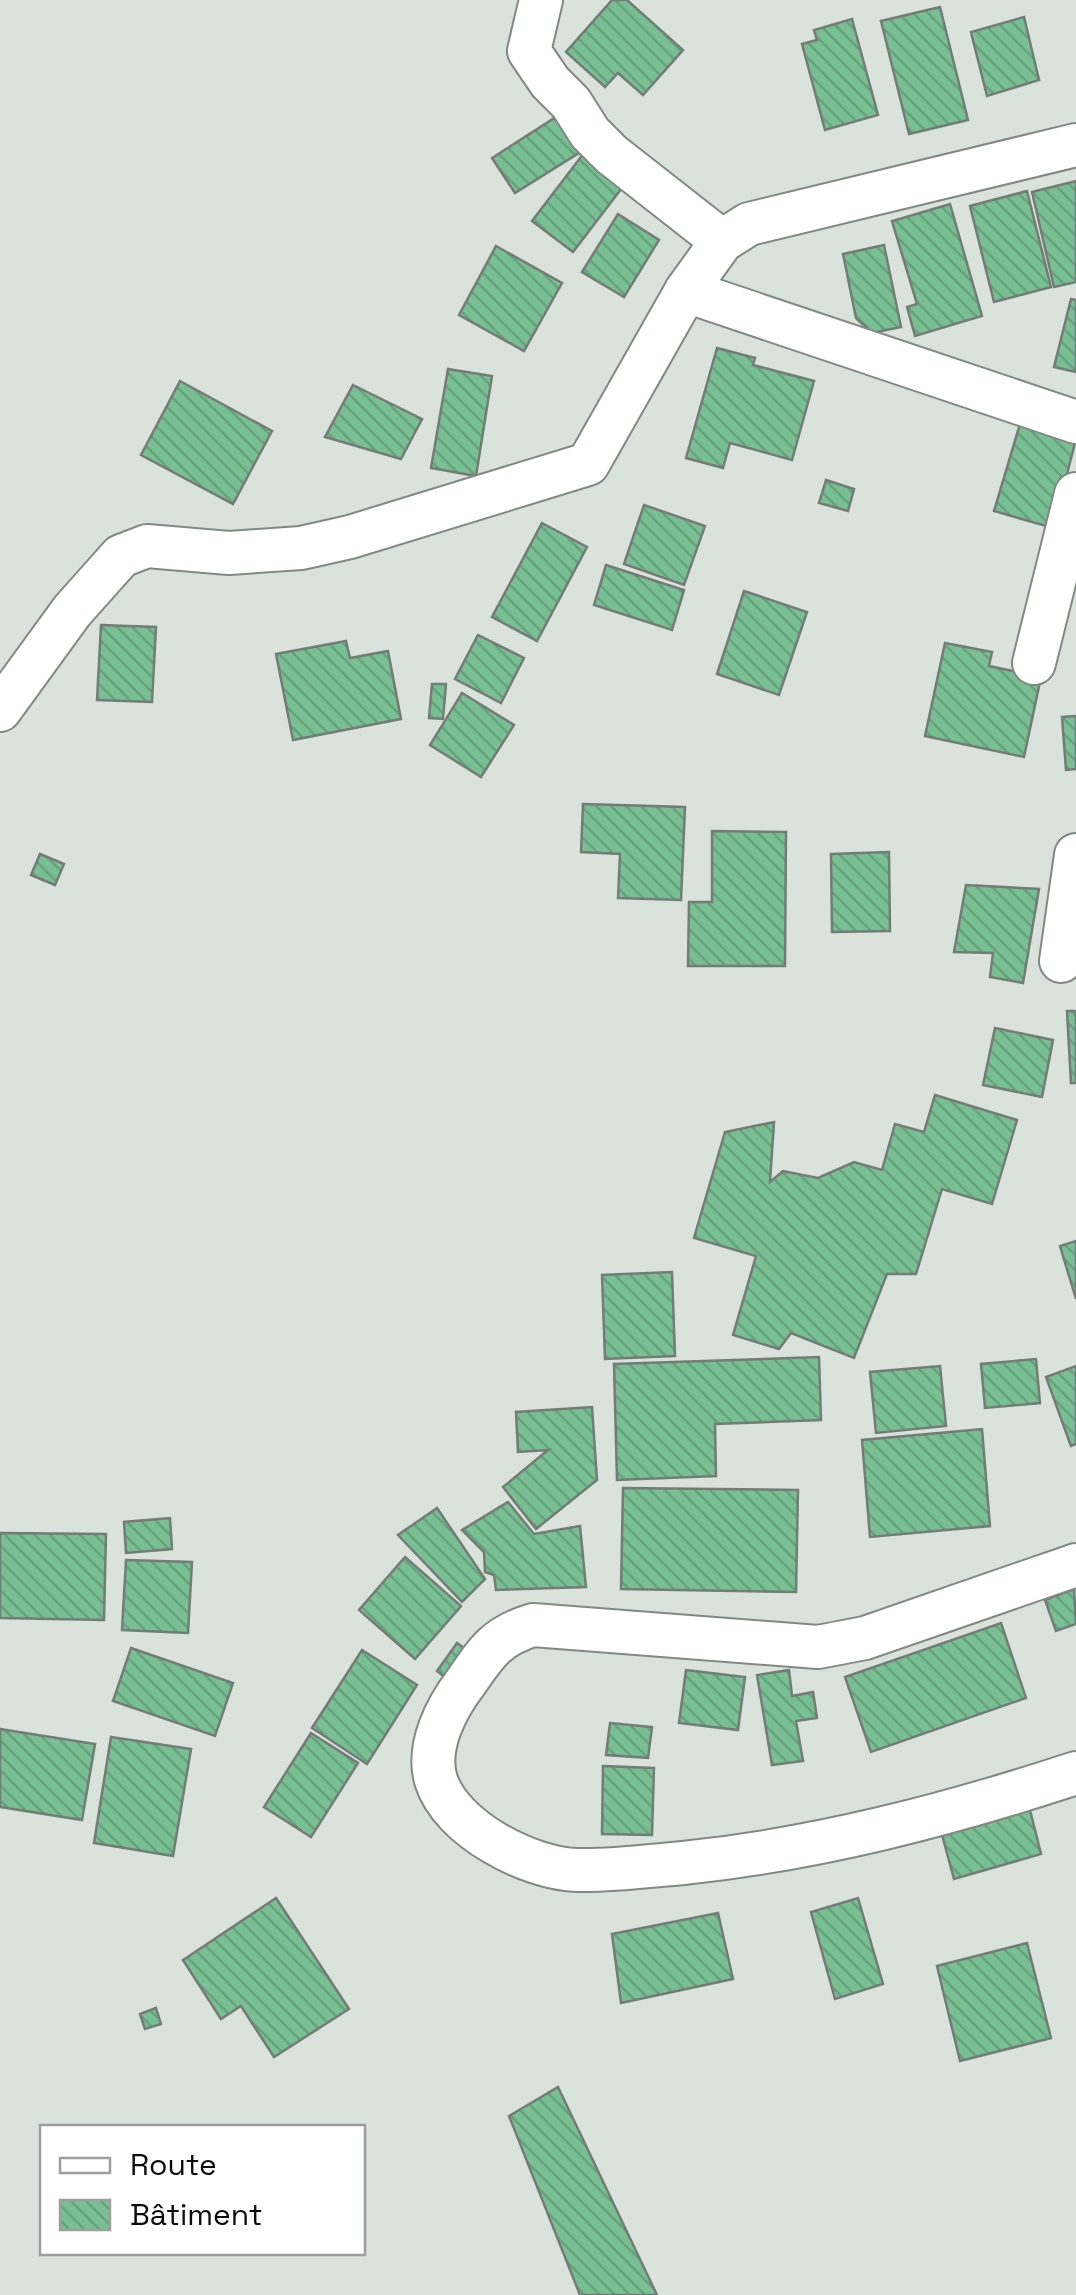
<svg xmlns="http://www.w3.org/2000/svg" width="1076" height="2295" font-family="'Space Grotesk',sans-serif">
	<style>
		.building { fill: url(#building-back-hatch); stroke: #757c77; stroke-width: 2.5 }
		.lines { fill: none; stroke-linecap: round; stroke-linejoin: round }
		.minor-casing { stroke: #828984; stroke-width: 46 }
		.minor { stroke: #fff; stroke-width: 42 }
	</style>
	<defs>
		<pattern id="building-back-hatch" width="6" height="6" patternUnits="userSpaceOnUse" patternTransform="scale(2.5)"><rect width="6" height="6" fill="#78bf93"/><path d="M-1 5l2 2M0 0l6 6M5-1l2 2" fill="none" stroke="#66a37d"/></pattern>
	</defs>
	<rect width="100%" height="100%" fill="#dae2dc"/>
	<!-- building -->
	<g class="building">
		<polygon points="612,0 627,0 683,50 643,95 618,73 605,87 566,52"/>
		<polygon points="940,7 968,120 909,134 881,21"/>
		<polygon points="1024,17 1039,80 987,96 971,32"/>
		<polygon points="852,19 878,115 825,130 802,44 817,40 814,30"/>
		<polygon points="559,115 582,151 515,193 492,158"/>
		<polygon points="587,149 628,180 573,252 532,221"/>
		<polygon points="1076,181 1076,282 1054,287 1032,192"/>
		<polygon points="1027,191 1051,287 994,302 970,206"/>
		<polygon points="950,204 982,316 915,336 907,307 917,304 892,221"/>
		<polygon points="618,214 659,240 624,297 582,272"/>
		<polygon points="884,245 901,327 872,333 856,318 843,254"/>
		<polygon points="496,246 562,283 524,351 459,315"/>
		<polygon points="1071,299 1076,300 1076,372 1054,367"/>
		<polygon points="717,348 755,358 753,365 814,381 792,460 730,443 723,468 686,458"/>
		<polygon points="448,369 492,376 476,476 431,468"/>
		<polygon points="180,381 272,431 233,504 141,455"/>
		<polygon points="353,385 422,419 401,459 325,437"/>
		<polygon points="1020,424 1076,439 1053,528 994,511"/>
		<polygon points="826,480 854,489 848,511 819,503"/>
		<polygon points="644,505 705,526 684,585 624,564"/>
		<polygon points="542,523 587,547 537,641 492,617"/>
		<polygon points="606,565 684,590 672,630 594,605"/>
		<polygon points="744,591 807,612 779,695 717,674"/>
		<polygon points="101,625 156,627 152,702 97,700"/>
		<polygon points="478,635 524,658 501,703 455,679"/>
		<polygon points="346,641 350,658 388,651 401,719 293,740 276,654"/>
		<polygon points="945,643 992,652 989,666 1041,677 1024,757 925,736"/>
		<polygon points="432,684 446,684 443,719 429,718"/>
		<polygon points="462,693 514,725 481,777 430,745"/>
		<polygon points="1076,716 1076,769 1066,770 1062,717"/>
		<polygon points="583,804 685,807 681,900 618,898 620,854 581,852"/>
		<polygon points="712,831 786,832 785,966 688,966 689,902 712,902"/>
		<polygon points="889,852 890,931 832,932 831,854"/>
		<polygon points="40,854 64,864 55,885 31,875"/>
		<polygon points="966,885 1039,889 1023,983 990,977 993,953 954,952"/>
		<polygon points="1067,1011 1076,1011 1076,1083 1071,1083"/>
		<polygon points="995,1028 1053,1040 1042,1097 983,1085"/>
		<polygon points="935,1095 1017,1120 992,1204 942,1189 916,1274 887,1274 854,1358 791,1333 779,1349 733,1335 756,1256 694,1238 725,1132 774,1122 770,1182 783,1171 818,1178 854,1162 882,1170 895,1124 924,1132"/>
		<polygon points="1076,1241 1076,1299 1060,1246"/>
		<polygon points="672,1272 675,1356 605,1359 602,1275"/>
		<polygon points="819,1357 821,1420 715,1424 716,1476 617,1480 614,1364"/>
		<polygon points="1036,1359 1040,1403 985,1408 981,1364"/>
		<polygon points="940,1366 946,1426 876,1433 870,1372"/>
		<polygon points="1076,1366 1076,1444 1071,1446 1046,1377"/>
		<polygon points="592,1407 597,1480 536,1529 503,1487 548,1450 518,1452 516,1412"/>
		<polygon points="982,1429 990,1526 870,1537 862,1440"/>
		<polygon points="623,1488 798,1490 796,1592 621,1589"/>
		<polygon points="508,1502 534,1534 580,1526 586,1587 496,1590 494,1575 485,1572 484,1552 462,1530"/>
		<polygon points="437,1508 485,1579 462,1602 398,1535"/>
		<polygon points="170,1518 172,1549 126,1553 124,1522"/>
		<polygon points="0,1533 106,1534 104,1620 0,1618"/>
		<polygon points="405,1557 461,1606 415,1659 359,1610"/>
		<polygon points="126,1560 192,1562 188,1633 122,1630"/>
		<polygon points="1074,1589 1076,1624 1056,1631 1045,1600"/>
		<polygon points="1001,1623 1026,1698 871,1752 845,1677"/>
		<polygon points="457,1643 467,1650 447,1679 437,1671"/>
		<polygon points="131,1648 233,1683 215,1736 113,1701"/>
		<polygon points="362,1650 417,1685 367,1764 312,1728"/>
		<polygon points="686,1670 745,1677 738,1730 679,1723"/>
		<polygon points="789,1670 792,1696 813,1692 817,1718 796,1721 803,1761 772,1765 757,1675"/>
		<polygon points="610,1723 652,1727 648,1758 606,1755"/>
		<polygon points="0,1729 95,1744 82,1820 0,1807"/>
		<polygon points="311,1733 358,1763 311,1837 264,1807"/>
		<polygon points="111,1737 191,1749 173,1856 94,1843"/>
		<polygon points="603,1766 654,1768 652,1835 602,1834"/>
		<polygon points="1029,1806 1041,1854 954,1879 941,1831"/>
		<polygon points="276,1898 349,2009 274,2057 241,2006 221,2019 183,1960"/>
		<polygon points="858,1898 883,1984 835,1999 811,1912"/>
		<polygon points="718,1913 733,1979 621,2003 612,1934"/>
		<polygon points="1027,1943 1051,2038 960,2061 937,1966"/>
		<polygon points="156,2008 161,2024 145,2029 140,2014"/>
		<polygon points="558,2087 657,2295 580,2295 509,2116"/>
	</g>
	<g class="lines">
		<!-- minor casing -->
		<g class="minor-casing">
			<g id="minor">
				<polyline points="541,0 529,51 550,82 571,103 590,133 611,154 722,241"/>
				<polyline points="686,291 1076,422"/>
				<polyline points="1034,663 1076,494"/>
				<polyline points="0,710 72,611 121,556 147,546 229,553 301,548 350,537 588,464 686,291 722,241 749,224 1076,145"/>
				<polyline points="1061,961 1076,855"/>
				<path d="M1076,1565L865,1638L818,1647L533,1625C497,1636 487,1651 466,1682C446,1708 426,1747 436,1780C451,1829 530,1869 577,1870C612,1871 648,1866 683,1863C818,1849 948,1815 1076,1773"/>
			</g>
		</g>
		<!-- minor -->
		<use href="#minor" class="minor"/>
	</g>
	<!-- legend -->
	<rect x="40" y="2125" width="325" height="130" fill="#ffffff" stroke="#9d9e9d" stroke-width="2.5"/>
	<rect x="60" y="2158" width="50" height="15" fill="#ffffff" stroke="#9d9e9d" stroke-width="2.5"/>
	<text x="130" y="2175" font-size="30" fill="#0b0d0b">Route</text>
	<rect x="60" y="2200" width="50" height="30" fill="url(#building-back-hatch)" stroke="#9d9e9d" stroke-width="2.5"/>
	<text x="130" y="2225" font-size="30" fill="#0b0d0b">Bâtiment</text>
</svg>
